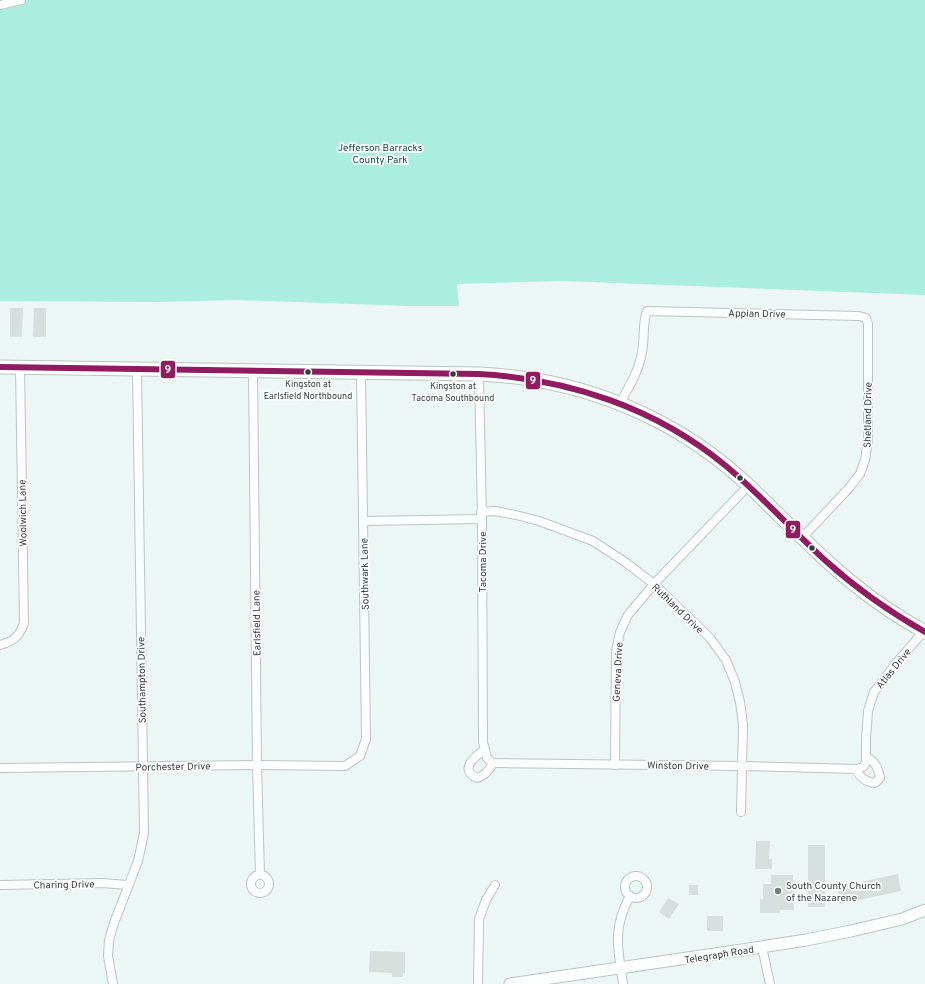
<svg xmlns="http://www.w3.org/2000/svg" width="925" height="984" font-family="Overpass,sans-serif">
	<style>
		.green { fill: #abedde }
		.building { fill: #d7dfdd }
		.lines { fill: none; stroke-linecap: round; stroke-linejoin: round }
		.minor-casing { stroke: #bcc5c3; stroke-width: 10 }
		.secondary-casing { stroke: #bcc5c3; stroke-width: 13 }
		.primary-casing { stroke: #bcc5c3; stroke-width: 15 }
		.minor { stroke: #fcfefe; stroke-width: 8 }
		.secondary { stroke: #fcfefe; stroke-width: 11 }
		.primary { stroke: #fcfefe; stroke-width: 13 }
		.bus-1-casing { stroke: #fff; stroke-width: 9 }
		.bus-1 { stroke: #901b61; stroke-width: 6 }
		.bus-dot { fill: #363e3c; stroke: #fff; stroke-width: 1.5 }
		.poi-dot { fill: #767f7d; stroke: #fff; stroke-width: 1.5 }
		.labels { text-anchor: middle; stroke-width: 3.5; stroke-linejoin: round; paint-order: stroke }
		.bus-label { font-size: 9px; fill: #363e3c; stroke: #fff }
		.park-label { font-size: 10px; fill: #154d42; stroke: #fff }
		.street-label { font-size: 10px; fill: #363e3c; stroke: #fff }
		.poi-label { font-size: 10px; fill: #363e3c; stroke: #fff; text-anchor: start }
		.line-badge { stroke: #fff; stroke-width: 1.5 }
		.badge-label { font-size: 11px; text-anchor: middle; font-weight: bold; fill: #fff }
	</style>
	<rect width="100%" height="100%" fill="#ecf7f5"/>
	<!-- green -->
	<polygon class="green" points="0,0 925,0 925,295 563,281 457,284 459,306 409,306 236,300 158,302 0,301"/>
	<!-- building -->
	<g class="building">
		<polygon points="10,308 23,308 22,337 10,337"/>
		<polygon points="34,308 46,308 46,337 33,337"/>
		<polygon points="756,841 770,841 769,859 772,859 772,869 755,869"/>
		<rect x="808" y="845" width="17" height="62"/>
		<polygon points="898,874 901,891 840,904 837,887"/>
		<polygon points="771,875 793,875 794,910 780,910 780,913 760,913 760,899 763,899 763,884 771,884"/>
		<rect x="689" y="885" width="9" height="10"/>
		<polygon points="668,898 679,904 669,919 659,912"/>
		<rect x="707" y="916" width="16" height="15"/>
		<polygon points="370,951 405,952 405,973 403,973 403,977 392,977 392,973 369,972"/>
	</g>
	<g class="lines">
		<!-- minor casing -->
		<g class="minor-casing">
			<g id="minor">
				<polyline points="0,5 21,0"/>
				<polyline points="253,371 257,765 260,875"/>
				<polyline points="479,374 482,519 483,742 487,758 493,763"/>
				<path d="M620,403C629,387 639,371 642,352C645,338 642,324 647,311L859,316L866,318L868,324V440L865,460L860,474L849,488L803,537"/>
				<polyline points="481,512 495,511 516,515 539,521 593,541 625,562 654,584 710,638 726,660 735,682 740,702 743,724 741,812"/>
				<polyline points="364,521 482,519"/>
				<path d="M0,645C14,641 19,637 24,623L20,367"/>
				<path d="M484,750C474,757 459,770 477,778C486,775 489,770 493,763"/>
				<polyline points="493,763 742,766 857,769 863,767 866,762 866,740 868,711 874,692 898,661 924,631"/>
				<polyline points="615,765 616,651 620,632 628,615 654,584 749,485"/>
				<polyline points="0,768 257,765 345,766 360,756 366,739 361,372"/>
				<path d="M855,769C861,777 864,782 875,783L880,778C878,767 875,762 866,756"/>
				<circle cx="260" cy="884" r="9"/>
				<circle cx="636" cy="887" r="11"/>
				<polyline points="0,885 102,883 128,885"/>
				<polyline points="762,947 770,984"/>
				<polyline points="113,984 108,956 109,940 114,923 138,861 144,833 137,369"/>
				<polyline points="478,984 479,919 486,900 495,885"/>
				<path d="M623,984C618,949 612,929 630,896"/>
			</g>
		</g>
		<!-- secondary casing -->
		<g class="secondary-casing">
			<polyline id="secondary" points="510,984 742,950 806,940 851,931 902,919 925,910"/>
		</g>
		<!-- primary casing -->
		<g class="primary-casing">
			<path id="primary" d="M0,367L479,374C498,375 517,377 536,380C616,394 690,430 749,486C784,519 817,555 855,585C877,603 900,618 925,632"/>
		</g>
		<!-- minor -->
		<use href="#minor" class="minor"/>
		<!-- secondary -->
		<use href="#secondary" class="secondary"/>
		<!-- primary -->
		<use href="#primary" class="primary"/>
		<!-- bus-1 casing -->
		<g class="bus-1-casing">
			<path id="bus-1" d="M0,367L479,374C569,379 656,408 726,466C762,496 793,531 827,562C857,589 890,612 925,632"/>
		</g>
		<!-- bus-1 -->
		<use href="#bus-1" class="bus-1"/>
	</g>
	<!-- markers -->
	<g class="bus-dot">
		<circle cx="308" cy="372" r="3.5"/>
		<circle cx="453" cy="374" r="3.5"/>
		<circle cx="740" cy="478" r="3.5"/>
		<circle cx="812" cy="548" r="3.5"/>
	</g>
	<circle class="poi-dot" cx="778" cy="891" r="4"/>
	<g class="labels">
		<!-- bus labels -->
		<g class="bus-label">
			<text x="308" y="387">Kingston at<tspan x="308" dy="12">Earlsfield Northbound</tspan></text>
			<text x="453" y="389">Kingston at<tspan x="453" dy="12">Tacoma Southbound</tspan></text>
		</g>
		<!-- park labels -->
		<g class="park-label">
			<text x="380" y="151">Jefferson Barracks<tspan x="380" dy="12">County Park</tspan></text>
		</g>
		<!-- street labels -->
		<g class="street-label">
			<text transform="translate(757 313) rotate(1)" y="4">Appian Drive</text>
			<text transform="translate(867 415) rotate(-89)" y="4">Shetland Drive</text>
			<text transform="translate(22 513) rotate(-91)" y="4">Woolwich Lane</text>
			<text transform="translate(482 562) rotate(-90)" y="4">Tacoma Drive</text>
			<text transform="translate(364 574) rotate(-91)" y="4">Southwark Lane</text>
			<text transform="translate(678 608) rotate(44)" y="4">Ruthland Drive</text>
			<text transform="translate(256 623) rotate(-91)" y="4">Earlsfield Lane</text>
			<text transform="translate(893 668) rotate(-51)" y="4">Atlas Drive</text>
			<text transform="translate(617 672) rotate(-87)" y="4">Geneva Drive</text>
			<text transform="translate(141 680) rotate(-91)" y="4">Southampton Drive</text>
			<text transform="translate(678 765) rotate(1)" y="4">Winston Drive</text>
			<text transform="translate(173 766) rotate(-1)" y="4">Porchester Drive</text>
			<text transform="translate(64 884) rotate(-1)" y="4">Charing Drive</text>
			<text transform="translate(719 954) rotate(-9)" y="4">Telegraph Road</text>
		</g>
		<!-- poi labels -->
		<g class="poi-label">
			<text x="786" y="889">South County Church<tspan x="786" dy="12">of the Nazarene</tspan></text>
		</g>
	</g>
	<g class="line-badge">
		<rect x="160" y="360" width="16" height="19" rx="4" fill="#901b61"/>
		<rect x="525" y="371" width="16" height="19" rx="4" fill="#901b61"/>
		<rect x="785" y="520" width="16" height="19" rx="4" fill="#901b61"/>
	</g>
	<g class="badge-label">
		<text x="168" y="373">9</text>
		<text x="533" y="384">9</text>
		<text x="793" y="533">9</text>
	</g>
</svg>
